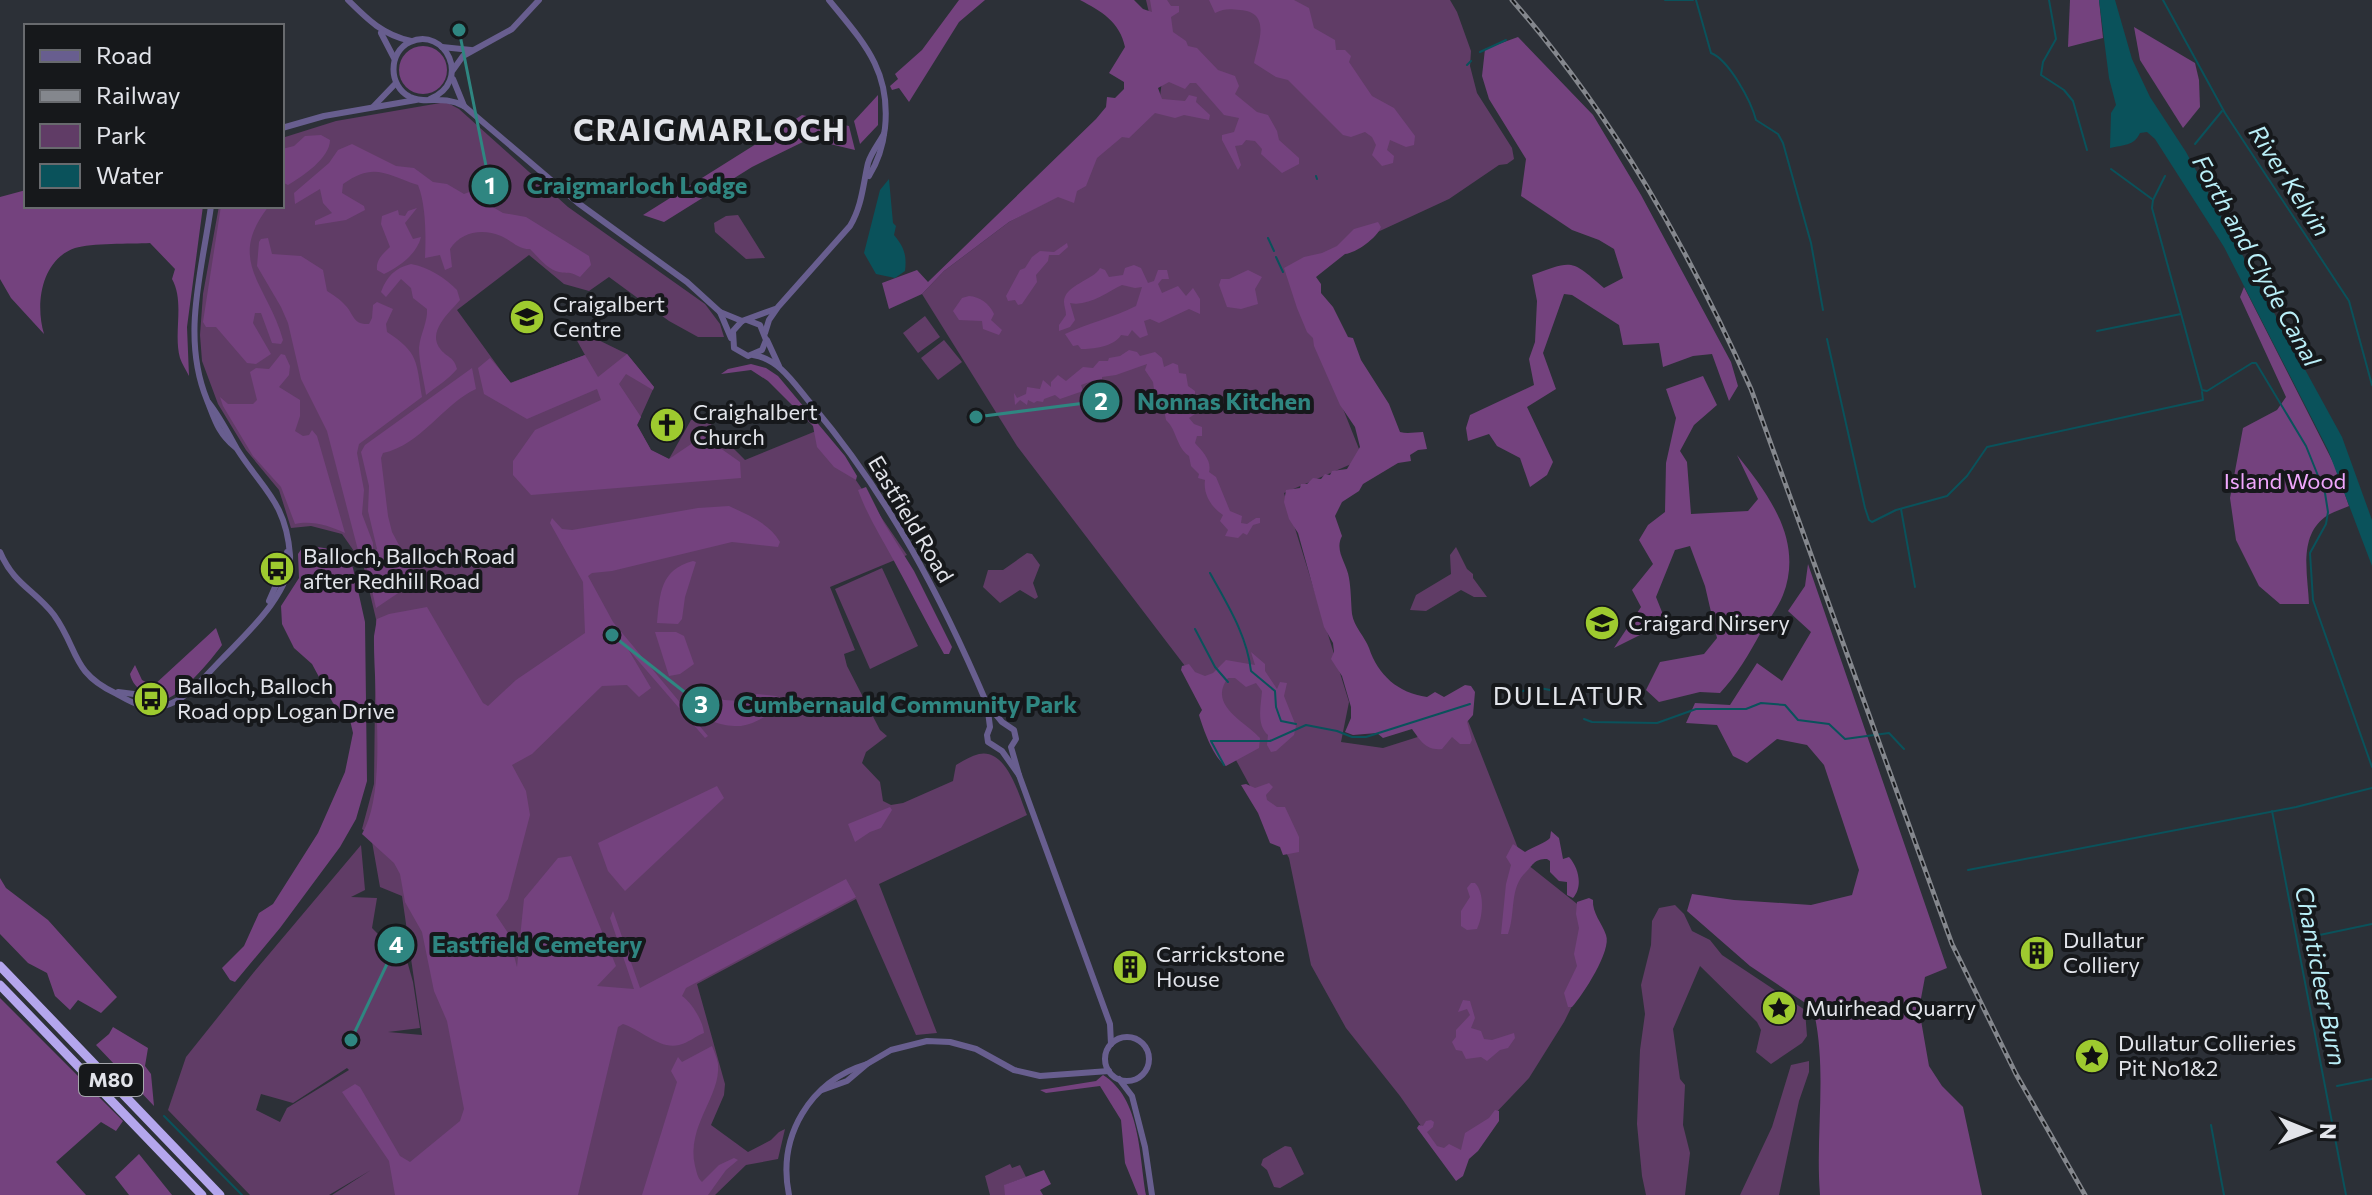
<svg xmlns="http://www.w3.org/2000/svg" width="2372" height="1195" font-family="Commissioner,sans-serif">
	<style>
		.green { fill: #603c66; fill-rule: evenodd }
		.forest { fill: #74427e }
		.water { fill: #0a525b }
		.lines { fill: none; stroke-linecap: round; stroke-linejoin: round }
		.stream { stroke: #0a525b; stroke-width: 2 }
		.minor { stroke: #685e8f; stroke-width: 6 }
		.highway { stroke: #b4a6ed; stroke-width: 9 }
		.rail-casing { stroke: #84878d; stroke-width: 5 }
		.rail { stroke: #16181b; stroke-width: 2; stroke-dasharray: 6; stroke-linecap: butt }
		.labels { text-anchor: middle; stroke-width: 8; stroke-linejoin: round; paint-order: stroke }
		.shield { fill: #16181b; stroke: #a5a7ac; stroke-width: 2 }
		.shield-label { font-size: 20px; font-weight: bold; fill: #e2e4ea }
		.poi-label { font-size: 22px; fill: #e2e4ea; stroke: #16181b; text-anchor: start }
		.park-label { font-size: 22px; fill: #f0a7fd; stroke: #16181b }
		.street-label { font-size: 22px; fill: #e2e4ea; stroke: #16181b }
		.water-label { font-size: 24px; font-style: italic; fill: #b9eef7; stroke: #16181b }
		.quarter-label { font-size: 26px; letter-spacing: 2px; fill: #e2e4ea; stroke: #16181b }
		.district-label { font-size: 30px; font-weight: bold; letter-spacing: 2px; fill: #e2e4ea; stroke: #16181b }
		.leader { fill: none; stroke: #2f8681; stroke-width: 3 }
		.callout-dot { fill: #2f8681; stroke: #16181b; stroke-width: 3 }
		.mark-label { font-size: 24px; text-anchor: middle; font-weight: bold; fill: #fff }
		.callout-label { font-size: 24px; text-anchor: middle; font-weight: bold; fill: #2f8681; stroke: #16181b; stroke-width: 8; stroke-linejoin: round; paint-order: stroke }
	</style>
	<rect width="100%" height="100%" fill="#2c3037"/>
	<!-- green -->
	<g class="green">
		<polygon points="1146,0 1450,0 1457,12 1471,51 1470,66 1477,93 1512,148 1514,159 1507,164 1499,165 1449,199 1289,273 1363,459 1284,493 1349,702 1341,742 1383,748 1468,721 1523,861 1591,915 1601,948 1564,1022 1529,1078 1490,1119 1452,1170 1400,1096 1346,1028 1311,965 1289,858 1185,666 1017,446 922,294 944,271 1009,222 1058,196 1102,151 1159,105 1163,72"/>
		<path d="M446,102L459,109L568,207L705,304L720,324L724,337H698L669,321L609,277L589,291L564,284L529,255L457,310L510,383L585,355L575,337L584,333L627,354L654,387L637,425L651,450L669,459L691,420L706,416C715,434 731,445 745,460L821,429L907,555L830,587L855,650L844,654L847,666L880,730L887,736L866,752L862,763L880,782L883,801L891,805L903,803L953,781L956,765C963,761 971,756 979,754C1007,748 1019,796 1027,815L879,884L937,1033L916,1035L856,899L697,984L725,1084L724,1095L711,1125L748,1152L771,1140L779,1132L785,1129L778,1159L746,1165L715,1195H332L371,1170L329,1195H250L168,1110L186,1057L254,972L361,845L365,890L351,897L377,898L372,928L378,934L382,943L404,950L413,982L420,1028L388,1032L422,1035L402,896L380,887L371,836L362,829L374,784L376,619L363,564L342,534L311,526L291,528L279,490L246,450L218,404L202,361L200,335L203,294L219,206H282V138L336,121ZM347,1068L349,1070L287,1108L280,1122L256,1110L261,1094L293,1103Z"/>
		<polygon points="738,215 765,258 746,259 715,232 714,223 726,216"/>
		<polygon points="925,316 940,337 918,353 903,333"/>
		<polygon points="944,340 962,362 938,380 921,358"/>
		<polygon points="1456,547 1467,569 1473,574 1473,578 1487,597 1474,597 1461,590 1426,611 1410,610 1416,595 1451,574 1450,555"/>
		<polygon points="1027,553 1032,554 1040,565 1033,583 1038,597 1035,599 1020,590 1000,603 983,587 988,570 1003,570"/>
		<polygon points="882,568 918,646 870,669 835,589"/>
		<polygon points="1675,905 1684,914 1692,931 1710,940 1722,955 1805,1010 1807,1036 1802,1043 1771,1064 1756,1052 1761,1030 1757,1022 1700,966 1673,1029 1680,1079 1685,1085 1683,1125 1690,1153 1685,1195 1646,1195 1642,1176 1637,1124 1640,1050 1645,1014 1641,985 1651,945 1652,921 1659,908"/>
		<polygon points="1809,1061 1809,1072 1799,1101 1779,1195 1740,1195 1772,1127 1791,1065"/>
		<polygon points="1285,1146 1291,1147 1304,1174 1280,1188 1274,1187 1267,1170 1261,1165 1263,1159"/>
		<polygon points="1010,1164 1012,1168 1020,1165 1026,1177 1005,1185 1005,1195 990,1195 985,1176"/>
	</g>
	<!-- forest -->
	<g class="forest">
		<polygon points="959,0 985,0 959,22 909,102 899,88 892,90 890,86 898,79 895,74 922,50"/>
		<path d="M1080,0H1134L1143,9L1152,12L1150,0H1167L1171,6H1179V12L1171,17L1173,32L1186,41L1188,46L1197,48L1218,70L1235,76L1239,86L1235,94L1257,112L1268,115L1277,131L1279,140L1299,158V164L1282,173L1261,154L1262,149L1255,141L1246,140L1242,145L1235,146L1241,165L1238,170L1222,140V135L1234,132L1239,118L1224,115L1196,83H1190L1185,89L1169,82L1158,88L1162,99L1185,101L1189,95L1197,97L1196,102L1210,115L1209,120L1184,115L1175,118L1155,113L1129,138L1122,137L1097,158L1086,186L1077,191L1074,203L1058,197L1009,222L944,271L922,294L889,309L882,283L917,270L928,282L1096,119L1106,107L1107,97L1115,98L1124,89V82L1109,73L1125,47C1120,22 1101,11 1080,0Z"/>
		<path d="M1209,0H1294L1309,8L1314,28L1335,40L1336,50H1345L1351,56L1349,62L1372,96L1394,108L1415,136L1414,145L1406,147L1390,140L1387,150L1394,156L1393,163L1382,166L1372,155L1376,145L1372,137L1365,132L1351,137L1343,135L1288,80L1276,77L1254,63C1258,43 1272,12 1240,10C1230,9 1225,8 1215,13Z"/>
		<polygon points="2070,0 2099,0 2103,38 2068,47"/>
		<polygon points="2134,27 2195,63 2199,80 2200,107 2183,128 2140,60"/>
		<path d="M1518,37L1593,115L1641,195L1731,362L1738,386L1729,401L1712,354L1693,356L1663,367L1659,343L1623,345L1619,325L1572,295L1564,294L1543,353L1556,389L1527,407L1553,462L1547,475L1530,487L1520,458L1497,446L1489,434L1468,441L1466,428L1470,415L1534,385L1529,359L1535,342L1537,301L1532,275C1573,260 1571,259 1604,288L1623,278L1614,249L1599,240L1572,230L1521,196L1526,159L1489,99L1482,76L1485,49Z"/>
		<circle cx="423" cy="70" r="24"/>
		<polygon points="878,95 878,125 860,144 854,121"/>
		<polygon points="802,115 849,126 855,150 809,139 752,167 664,222 643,215"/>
		<path d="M321,135L330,140C330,158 303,176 288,185L284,183L282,149L294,146L305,136Z"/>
		<path d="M352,144L396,166L414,168L433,182L447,184L464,194L472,191L491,206L503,213L526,217L589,256L591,265L580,277C569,271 569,274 559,272C548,270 538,257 530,249C517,249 513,241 501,236C482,228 461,232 450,249L452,267L445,270L440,255L425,258C426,236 426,205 418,185C385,174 374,162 343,184L342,193L364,206L365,210L346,220L315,225V221L332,213L323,203L320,189L295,204L294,193L329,163L338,150Z"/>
		<path d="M26,190V206H203L187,327L189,376C186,370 182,364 180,358C173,333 185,302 172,279L175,269L150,243C131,244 91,243 75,248C41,260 35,304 44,334L11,298L0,279V197Z"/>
		<path d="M221,206H269C225,261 268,285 283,340L281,344L272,343L261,313H255L253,323L271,354L256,364L247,363L216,327H206L203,322Z"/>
		<path d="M417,208L405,223L413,239L421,237C417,254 399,267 384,274L377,270C376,259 383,254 390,247L381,224L382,216L398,210L399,215L405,216L408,211Z"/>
		<path d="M1378,222L1381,227C1377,238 1356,253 1345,254L1316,277L1321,284V293L1333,307L1348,337L1353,338L1361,360L1389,404L1400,432C1408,434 1415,432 1423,432L1427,449L1418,450L1410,455L1411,461L1398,463L1363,484L1359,491L1342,502L1335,516L1342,536C1334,551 1347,563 1349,578C1351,589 1351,603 1352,614C1354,627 1365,637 1369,648C1378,675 1398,693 1427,697L1435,692L1444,697L1465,685L1471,686L1475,692L1473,715L1467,722L1472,740L1470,744H1460L1452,737L1442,749C1426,751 1420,740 1412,729L1383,738L1377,733L1353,735L1345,732L1351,718V707L1342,676L1331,659L1334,652L1333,643L1324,627L1298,533L1289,519L1284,502L1286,490L1300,488L1301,484H1307L1313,478L1321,479L1325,474L1330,475L1332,471L1347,469L1360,447L1355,427L1340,405L1314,346L1313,338L1307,332L1297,308L1284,268L1304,257L1322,253L1337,246L1354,229Z"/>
		<path d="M268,238L272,254L301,256L323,270L327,291C333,295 340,299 344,304C354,313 352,325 369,324L372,318L373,305L377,302L393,309L386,324L387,332C419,353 416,361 422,397L359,444L357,453L364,490L362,514L373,543V549L359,554L327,431L301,379L288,323L281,307L257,266L259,242L261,239Z"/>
		<polygon points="1067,243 1068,247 1059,255 1049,255 1048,261 1036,275 1037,282 1022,304 1018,305 1015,300 1008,301 1006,296 1020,270 1025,268 1032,257 1040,251 1054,252"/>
		<path d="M411,264C429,267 445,278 457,290L460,300C449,313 426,332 441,350C448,358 454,357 457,369C449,379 437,386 426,395C424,380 419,363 419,348C420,334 428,322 427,309L413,298L411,288L401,279L386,297L381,292C387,276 395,268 411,264Z"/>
		<path d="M1134,265L1141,268L1148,283L1154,281L1158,270H1167L1169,279H1162L1158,284L1162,293L1178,286L1186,296L1193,288L1200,299V314L1189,309L1159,323L1150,319L1144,321L1148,335L1140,338L1132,330L1128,336L1121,335C1114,347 1092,349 1081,349L1078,345L1073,346L1065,334C1088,323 1112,318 1136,306L1142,287L1135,288L1122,285C1107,292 1088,307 1070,303L1075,320L1070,327L1059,331V325L1066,315C1066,310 1064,306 1064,302C1064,285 1094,280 1100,268L1105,270L1109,277L1123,275L1125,268Z"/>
		<polygon points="1248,270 1262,277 1255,289 1258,304 1241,309 1227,307 1219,285 1221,279 1229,279"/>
		<path d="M2244,287L2335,466L2349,506C2342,509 2332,512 2325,517C2298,537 2308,576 2309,604H2280L2259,586L2236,540L2230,498L2243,428L2277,410L2286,397L2240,297Z"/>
		<path d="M969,296C980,297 989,303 994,314L991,320L1002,330L999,335L983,329L982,321L959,320L953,311L962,298Z"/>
		<path d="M1129,350L1137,352L1140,356L1155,352L1162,358L1164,367L1173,363L1178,365L1179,373L1186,374L1188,386L1195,391V406L1200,410L1199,414H1195L1189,418L1194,424L1202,427V436H1197L1195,443C1203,452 1212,461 1209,472L1216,477L1230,511L1242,516L1241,523L1247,524L1256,518H1260V523L1253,525L1247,535L1243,533L1238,538L1225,536L1228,530L1220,521L1223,515C1211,507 1203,494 1205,480L1198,478L1199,474L1191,466L1189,456C1176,447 1177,430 1166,420L1164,409L1156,403L1153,382L1145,370L1147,364L1116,375L1102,377V380L1116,388L1112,392L1113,397L1106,398L1097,393L1092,381L1081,385L1083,391L1060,399L1055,395L1044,399L1043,402L1037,401L1034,403L1028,400L1027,405L1020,400L1015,405L1014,393L1017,398L1026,394L1027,387L1040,389L1043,380L1051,387V382L1058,375L1066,381L1083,367L1093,368L1099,361H1108L1109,358L1120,356Z"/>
		<path d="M281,354L285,355L290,366L289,375L279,387L300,400V416L295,431L303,436L309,435L312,430L317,436L345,533C331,526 311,520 295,524L281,487L253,456L223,406L220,397L228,404H253L257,400L250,372L256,368L269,369Z"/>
		<polygon points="627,354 654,387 653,390 626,374 619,384 641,417 637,425 651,450 669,459 703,436 740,462 741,478 531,495 513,475 513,461 535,430 601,400 597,389 527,419 484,394 478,368 490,358 511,383 585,355 598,377"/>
		<polygon points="751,364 766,368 778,376 845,456 857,476 856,480 834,467 817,447 813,426 768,381 751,370 721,374 728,369"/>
		<path d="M472,368L476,389C443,404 421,445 383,453L381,458L388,516L392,532L407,560L413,583L376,608L365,560L377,549L368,511L369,486L361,452L365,445Z"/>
		<path d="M1703,376L1717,405L1694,425L1680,451L1687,462L1691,514L1748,511L1758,499L1737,455C1769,495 1804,541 1783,595C1778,608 1768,620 1761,632C1749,654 1737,675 1720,693L1700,692L1659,702L1646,690L1660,662L1704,654L1717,638L1705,586L1690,546L1675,550L1656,597L1666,622L1614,648L1641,607L1632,590L1653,564L1639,540L1648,525L1665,512L1666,463L1676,418L1666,389Z"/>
		<path d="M866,487L884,523L914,571L952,647L949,654H944C927,624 911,592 894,561C881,537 868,517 858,490Z"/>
		<path d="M729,506C748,515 769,523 780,542L778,547L732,542L612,571L592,573L588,576L613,622L708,736L705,738L628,649L651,688L639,697L627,685L602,686L532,754L512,765L526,791L530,815L508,899L496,915L508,933L517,967L524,899L558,858L571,856L616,966L597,986L634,989L610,918L613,911L640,988L846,879L856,897L686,988L682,996C692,1003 703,1021 704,1033C696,1036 688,1043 679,1045C660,1050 640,1029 623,1024L618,1027L578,1195H395L389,1161L342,1092L355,1084L360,1087L400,1156L410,1162L460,1121L464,1109L447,1021L434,991L422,932L405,902L400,874L394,863L362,834C388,790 373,688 374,636L377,619L389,614L427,607L483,703L488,706L516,680L585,633L583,582L550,523L552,518L562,529L572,530L698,508Z"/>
		<polygon points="311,546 337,550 347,557 353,568 365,622 367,781 356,819 340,847 280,928 235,982 230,980 222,968 244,946 259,913 273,904 318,833 345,772 353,733 350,720 333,703 312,664 294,648 282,624 281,606 299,578 298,554 302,548"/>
		<path d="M693,561L696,562L685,597L682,619L678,624L657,623C660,593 660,570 693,561Z"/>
		<path d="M1808,564L1947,968L1925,977L1919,1009L1929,1066L1942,1086L1963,1107L1982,1195H1820C1815,1133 1828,1070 1813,1008L1750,966L1687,911L1692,894L1734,900L1811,905L1852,895L1859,870L1824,765L1807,745L1777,739L1747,763L1733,756L1717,725L1686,723L1695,703L1730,705L1757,663L1782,681L1811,632L1788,611L1805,586Z"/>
		<path d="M216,628L222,645C212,659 180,698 162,700C156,700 150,697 145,693C137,688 132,683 130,674L135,665L142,680L153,686Z"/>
		<polygon points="655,632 676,632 684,636 694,664 680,674 669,676"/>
		<path d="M1251,652L1265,664V671L1277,689L1280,682L1287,683L1284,696L1296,726L1294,735L1276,751L1271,752L1267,745L1268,735C1256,725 1261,705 1262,691L1256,683L1246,687L1235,678H1228C1207,705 1246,722 1260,738L1259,748L1226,766C1213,757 1204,731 1199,715L1202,710L1181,670L1182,666L1189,664L1195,672L1205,676L1213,673L1226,660L1255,665Z"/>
		<path d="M757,694L776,696L789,702C775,710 757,724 741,726C725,727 702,721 695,706L711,695L724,700L741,701Z"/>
		<polygon points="1269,783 1273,787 1266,795 1267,800 1277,807 1285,807 1299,837 1299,852 1283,855 1280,847 1270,843 1258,813 1241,785 1246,784 1255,788"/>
		<polygon points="717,786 724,798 625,891 608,871 598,843"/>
		<polygon points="890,807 892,810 881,828 870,832 855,842 848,824"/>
		<path d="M1551,831L1559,838L1563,859L1569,857C1579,868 1583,887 1573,898L1567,895V882L1559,881L1550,872V861L1547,859C1534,859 1534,864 1526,872C1509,888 1516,912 1508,934H1501L1506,884L1511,865L1506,857L1513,844L1525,852C1532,847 1546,843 1550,838Z"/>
		<polygon points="0,878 6,888 48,920 117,997 101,1013 78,1000 70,1010 55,996 47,973 28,963 0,934"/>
		<path d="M1471,883H1475C1485,893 1483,917 1477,929L1467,930L1461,926V911L1470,897L1467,888Z"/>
		<path d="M1589,898L1593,900C1592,913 1602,923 1606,935C1612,950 1583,995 1572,1007H1568L1564,993L1577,966L1574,954L1579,928L1576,914L1577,902Z"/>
		<polygon points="0,998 123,1121 116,1131 101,1122 56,1162 86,1195 0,1195"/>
		<polygon points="1463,1000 1470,1001 1475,1018 1471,1028 1481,1031 1484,1039 1492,1040 1514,1033 1515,1038 1508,1048 1500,1050 1487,1061 1481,1057 1466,1059 1462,1051 1456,1050 1452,1042 1456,1037 1456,1030 1470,1015 1467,1009 1458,1012"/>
		<polygon points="113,1027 148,1048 145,1066 151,1074 154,1106 96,1045 109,1034"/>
		<path d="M712,1046C714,1051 717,1058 718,1064C721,1097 686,1125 695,1166C697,1173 697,1177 702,1182L719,1165L734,1158L738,1160L726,1170L708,1195H642L677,1082L671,1071L678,1057L682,1062Z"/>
		<path d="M1103,1075C1141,1099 1139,1155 1146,1195H1138L1125,1163L1121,1120L1100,1086L1046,1093L1040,1090L1096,1081Z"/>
		<polygon points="1495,1110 1499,1111 1499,1121 1478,1151 1469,1159 1463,1176 1456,1181 1417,1128 1419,1125 1423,1126 1426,1121 1431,1120 1434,1122 1433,1127 1427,1132 1437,1146 1444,1148 1449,1144 1461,1150 1465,1133 1489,1118"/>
		<polygon points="139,1154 172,1195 129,1195 115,1177"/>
		<polygon points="1044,1170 1051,1184 1040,1190 1043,1195 1005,1195 1004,1185"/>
	</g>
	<!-- water -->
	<g class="water">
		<path d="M2099,0H2115L2132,59L2150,97L2186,152L2342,437L2372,520V566L2328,450L2224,247L2155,139L2147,132L2140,133C2134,146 2123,145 2110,148L2111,113L2116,105L2109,78Z"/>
		<path d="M889,179L893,223L896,226L894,235C904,247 907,255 905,271L895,278L876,274L864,253L880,190Z"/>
	</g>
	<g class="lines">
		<!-- stream -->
		<g class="stream">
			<polyline points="1665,0 1693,0"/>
			<path d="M1696,0L1711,53C1729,60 1751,101 1756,120L1778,134L1783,143L1811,243L1823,310"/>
			<polyline points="2049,0 2056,39 2043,62 2041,75 2064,90 2073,101 2087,150"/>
			<polyline points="2163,0 2225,113 2349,301 2372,385"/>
			<polyline points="1480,52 1506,40"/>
			<polyline points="1467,65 1471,61"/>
			<polyline points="2195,144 2222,111"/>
			<polyline points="2111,169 2152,199"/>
			<polyline points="1316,176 1317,179"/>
			<polyline points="2165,176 2153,200 2152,208 2202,390 2207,391 2252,363 2256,363 2306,446 2325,493 2328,512 2326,524 2310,553 2313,600 2372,767"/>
			<polyline points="1268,238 1274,251"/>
			<polyline points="1276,257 1283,272"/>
			<polyline points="2097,331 2181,314"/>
			<polyline points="1827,339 1865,508 1869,520 1872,522 1896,510 1947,496 1967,476 1987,447 2203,400 2202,392"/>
			<polyline points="1901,509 1915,587"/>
			<path d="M1210,573C1227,604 1247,635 1251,671L1275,691L1276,707L1281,721L1296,724"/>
			<polyline points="1195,629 1215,667 1228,682"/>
			<polyline points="1520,692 1535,687 1555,691"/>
			<polyline points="1584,719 1592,722 1657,723 1696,709 1746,709 1761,703 1785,705 1798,720 1829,724 1845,739 1889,733 1904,749"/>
			<polyline points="1224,765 1211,741 1270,741 1306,725 1337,731 1352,737 1366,737 1470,704"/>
			<polyline points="2272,811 2346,1195"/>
			<polyline points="1968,870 2296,807 2372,788"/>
			<polyline points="2310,937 2372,924"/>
			<polyline points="2337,1086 2372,1079"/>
			<polyline points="164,1116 242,1195"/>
			<polyline points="2211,1125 2224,1195"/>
		</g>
		<!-- minor -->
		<g class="minor">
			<path d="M348,0C368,20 383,35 411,41"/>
			<path d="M829,0C863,42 891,70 885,128C883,146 879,160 869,176"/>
			<polyline points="381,33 394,58"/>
			<polyline points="442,47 471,50"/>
			<polyline points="453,70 463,56 512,29 539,0"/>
			<polyline points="453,79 464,106"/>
			<path d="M430,99C473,81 445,26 410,42C388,52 388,86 410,97C427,105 441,94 464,106L578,203L687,282L720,312L742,321"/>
			<polyline points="373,107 396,83"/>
			<polyline points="282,128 324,116 416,100"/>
			<path d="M211,206C202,271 181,337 207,400C215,420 218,433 235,447"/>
			<polyline points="720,312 731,338"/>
			<polyline points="747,320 760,325 766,340 762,350 748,356 734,348 733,331 742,321 775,309"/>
			<path d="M765,333L769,320L778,307L850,226C862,206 863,185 868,163C871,153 879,143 884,134"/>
			<polyline points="767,340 779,366"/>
			<path d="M753,355C780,359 795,385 812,405C888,495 941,596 987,704L990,727L987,735L988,742L1002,751L1019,775"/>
			<path d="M0,552C14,585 35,590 54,615C79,650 71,672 115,693C124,698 133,704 143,706C154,709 168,706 178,700C195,690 208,673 222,659C246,634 292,593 290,555C286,502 263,490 237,449C228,433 220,417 209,403"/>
			<polyline points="269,601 283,569 287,552"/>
			<polyline points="118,692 134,694 159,706"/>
			<polyline points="989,706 1002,722 1014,730 1016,739 1011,747 1019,775 1110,1024 1111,1044"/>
			<circle cx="1127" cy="1059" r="22"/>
			<polyline points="1119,1079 1132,1096 1145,1147 1152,1195"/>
			<polyline points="822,1090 847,1081 867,1064 891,1050 927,1041 950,1042 976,1049 1014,1070 1040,1076 1109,1071"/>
			<path d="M789,1195C777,1136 810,1081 867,1064"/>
		</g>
		<!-- highway -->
		<g class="highway">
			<polyline points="0,966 220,1195"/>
			<polyline points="0,985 202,1195"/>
		</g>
		<!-- rail casing -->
		<g class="rail-casing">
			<path id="rail" d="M1512,0C1614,117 1688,248 1751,389L1952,944L2016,1074L2085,1195"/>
		</g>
		<!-- rail -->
		<use href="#rail" class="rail"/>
	</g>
	<!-- icons -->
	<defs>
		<g id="school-disc" transform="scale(1.8)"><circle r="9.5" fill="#9eca2f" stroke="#16181b"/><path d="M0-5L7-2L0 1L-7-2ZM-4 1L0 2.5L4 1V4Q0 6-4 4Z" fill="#111"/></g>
		<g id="church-disc" transform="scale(1.8)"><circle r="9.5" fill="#9eca2f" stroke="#16181b"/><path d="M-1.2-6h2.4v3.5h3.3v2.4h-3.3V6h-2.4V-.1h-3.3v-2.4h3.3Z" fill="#111"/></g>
		<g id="bus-disc" transform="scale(1.8)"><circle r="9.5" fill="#9eca2f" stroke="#16181b"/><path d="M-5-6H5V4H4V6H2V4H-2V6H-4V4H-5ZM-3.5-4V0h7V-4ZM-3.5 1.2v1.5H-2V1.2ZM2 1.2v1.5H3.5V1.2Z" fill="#111"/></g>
		<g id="building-disc" transform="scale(1.8)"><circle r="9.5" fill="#9eca2f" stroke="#16181b"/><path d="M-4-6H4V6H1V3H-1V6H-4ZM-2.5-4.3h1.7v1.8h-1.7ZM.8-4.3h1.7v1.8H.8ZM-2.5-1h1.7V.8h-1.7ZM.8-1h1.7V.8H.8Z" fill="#111"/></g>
		<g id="sight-disc" transform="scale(1.8)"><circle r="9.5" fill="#9eca2f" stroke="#16181b"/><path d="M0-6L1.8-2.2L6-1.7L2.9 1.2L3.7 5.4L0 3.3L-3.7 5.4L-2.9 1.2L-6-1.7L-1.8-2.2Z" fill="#111"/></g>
	</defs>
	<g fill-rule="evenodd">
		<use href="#school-disc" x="527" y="317"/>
		<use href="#church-disc" x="667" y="425"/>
		<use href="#bus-disc" x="277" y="569"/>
		<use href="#school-disc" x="1602" y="623"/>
		<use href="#bus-disc" x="151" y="699"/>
		<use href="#building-disc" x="2037" y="953"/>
		<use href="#building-disc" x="1130" y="967"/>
		<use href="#sight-disc" x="1779" y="1008"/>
		<use href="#sight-disc" x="2092" y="1056"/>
	</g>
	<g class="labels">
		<!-- shield labels -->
		<rect class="shield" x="79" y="1064" width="64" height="32" rx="6"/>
		<g class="shield-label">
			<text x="111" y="1087">M80</text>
		</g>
		<!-- poi labels -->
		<g class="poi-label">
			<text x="553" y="312">Craigalbert<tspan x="553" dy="25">Centre</tspan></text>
			<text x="693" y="420">Craighalbert<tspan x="693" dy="25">Church</tspan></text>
			<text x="303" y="564">Balloch, Balloch Road<tspan x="303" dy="25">after Redhill Road</tspan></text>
			<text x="1628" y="631">Craigard Nirsery</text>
			<text x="177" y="694">Balloch, Balloch<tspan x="177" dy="25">Road opp Logan Drive</tspan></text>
			<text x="2063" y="948">Dullatur<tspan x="2063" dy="25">Colliery</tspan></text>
			<text x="1156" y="962">Carrickstone<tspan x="1156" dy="25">House</tspan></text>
			<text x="1805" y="1016">Muirhead Quarry</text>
			<text x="2118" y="1051">Dullatur Collieries<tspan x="2118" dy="25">Pit No1&amp;2</tspan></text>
		</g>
		<!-- park labels -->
		<g class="park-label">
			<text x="2285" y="489">Island Wood</text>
		</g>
		<!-- street labels -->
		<g class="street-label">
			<text transform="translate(911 519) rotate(59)" y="8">Eastfield Road</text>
		</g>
		<!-- water labels -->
		<g class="water-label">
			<text transform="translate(2289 181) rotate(57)" y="8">River Kelvin</text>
			<text transform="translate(2256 261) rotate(61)" y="8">Forth and Clyde Canal</text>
			<text transform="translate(2320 976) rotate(79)" y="8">Chanticleer Burn</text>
		</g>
		<!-- quarter labels -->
		<g class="quarter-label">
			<text x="1569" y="705">DULLATUR</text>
		</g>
		<!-- district labels -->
		<g class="district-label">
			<text x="710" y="141">CRAIGMARLOCH</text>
		</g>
	</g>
	<!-- callouts -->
	<path class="leader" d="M459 30L490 186M976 417L1101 401M612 635L701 705M351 1040L396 945"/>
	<g class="callout-dot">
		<circle cx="459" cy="30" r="8"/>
		<circle cx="976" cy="417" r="8"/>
		<circle cx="612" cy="635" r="8"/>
		<circle cx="351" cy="1040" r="8"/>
		<circle cx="490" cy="186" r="20"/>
		<circle cx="1101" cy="401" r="20"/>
		<circle cx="701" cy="705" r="20"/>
		<circle cx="396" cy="945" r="20"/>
	</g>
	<g class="mark-label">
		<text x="490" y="194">1</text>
		<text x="1101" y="410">2</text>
		<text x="701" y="713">3</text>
		<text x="396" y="953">4</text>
	</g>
	<g class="callout-label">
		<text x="637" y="194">Craigmarloch Lodge</text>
		<text x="1224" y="410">Nonnas Kitchen</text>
		<text x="907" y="713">Cumbernauld Community Park</text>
		<text x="537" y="953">Eastfield Cemetery</text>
	</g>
	<!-- legend -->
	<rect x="24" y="24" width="260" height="184" fill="#16181b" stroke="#686a6e" stroke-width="2"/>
	<rect x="40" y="50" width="40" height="12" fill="#685e8f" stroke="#686a6e" stroke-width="2"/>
	<text x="96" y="64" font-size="24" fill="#e2e4ea">Road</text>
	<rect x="40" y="90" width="40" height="12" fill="#84878d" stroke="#686a6e" stroke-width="2"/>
	<text x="96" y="104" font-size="24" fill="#e2e4ea">Railway</text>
	<rect x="40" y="124" width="40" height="24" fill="#603c66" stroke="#686a6e" stroke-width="2"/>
	<text x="96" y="144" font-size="24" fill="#e2e4ea">Park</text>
	<rect x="40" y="164" width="40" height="24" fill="#0a525b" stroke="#686a6e" stroke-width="2"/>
	<text x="96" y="184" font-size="24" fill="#e2e4ea">Water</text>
	<!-- north arrow -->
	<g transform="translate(2308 1131) rotate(91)" stroke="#16181b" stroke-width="6" paint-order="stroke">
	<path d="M0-6L14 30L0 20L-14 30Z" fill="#e2e4ea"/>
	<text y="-12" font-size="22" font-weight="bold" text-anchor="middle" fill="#e2e4ea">N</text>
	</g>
</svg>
